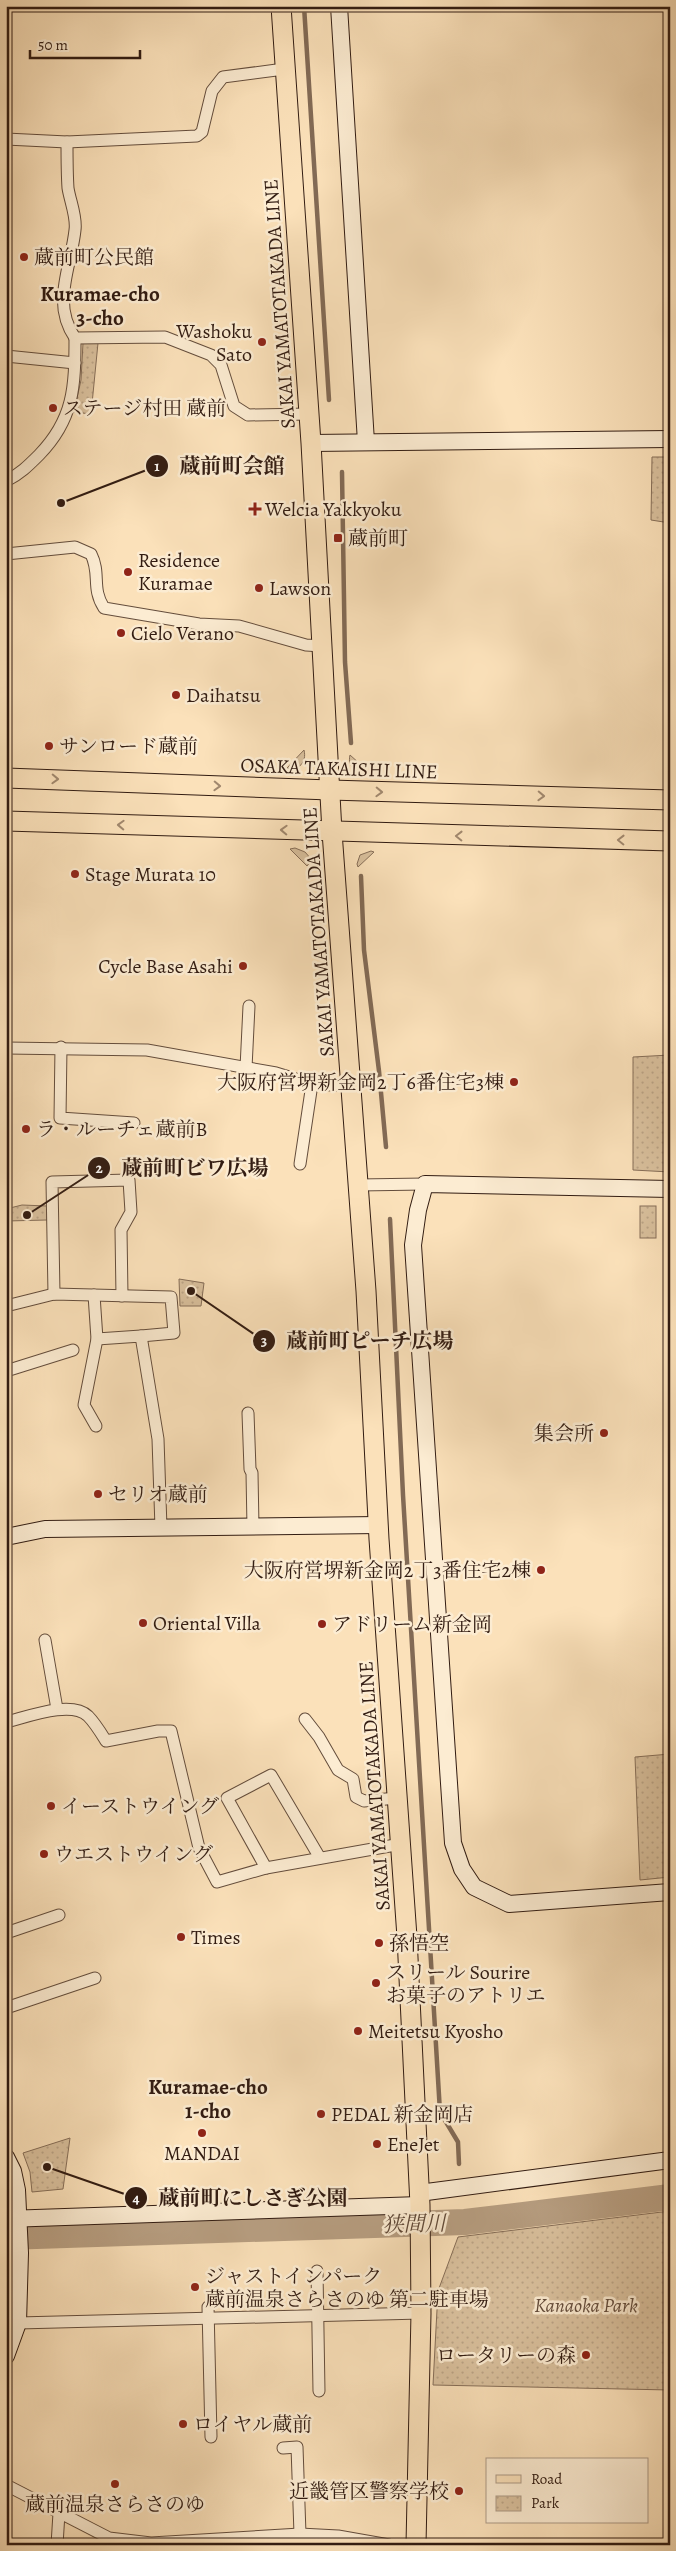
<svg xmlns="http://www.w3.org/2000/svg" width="676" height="2551" font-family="Alegreya,'Noto Serif JP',serif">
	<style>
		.grass { fill: #d9c09d; stroke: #866e58 }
		.park { fill: url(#park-dots); stroke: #866e58 }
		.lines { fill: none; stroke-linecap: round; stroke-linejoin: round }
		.stream { stroke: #826a55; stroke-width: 4.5 }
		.river { stroke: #b79e81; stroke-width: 26 }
		.street-casing { stroke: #644d3c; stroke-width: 13 }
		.secondary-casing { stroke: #321c12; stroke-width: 18 }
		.primary-casing { stroke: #321c12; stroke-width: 21 }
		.street { stroke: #fcecd2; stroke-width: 11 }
		.secondary { stroke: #fcecd2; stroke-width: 16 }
		.primary { stroke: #fbe1ba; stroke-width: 19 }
		.oneway { stroke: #a1886e }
		.poi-dot { fill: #8f2418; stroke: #fcecd2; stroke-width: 2 }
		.labels { text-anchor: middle; stroke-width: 5; stroke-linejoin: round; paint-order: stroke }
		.poi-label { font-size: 20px; fill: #321c12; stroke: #fcecd2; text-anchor: start }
		.street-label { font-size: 20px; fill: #321c12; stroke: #fcecd2 }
		.park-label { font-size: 20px; font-style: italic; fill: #644d3c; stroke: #fcecd2 }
		.neighbourhood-label { font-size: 21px; font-weight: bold; fill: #321c12; stroke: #fcecd2 }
		.water-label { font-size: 21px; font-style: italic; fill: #614a39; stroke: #fcecd2 }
		.leader { fill: none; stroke: #321c12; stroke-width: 2 }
		.callout-dot { fill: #321c12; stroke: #fcecd2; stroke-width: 2 }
		.mark-label { font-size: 15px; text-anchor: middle; font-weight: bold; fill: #fff }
		.callout-label { font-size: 21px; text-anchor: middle; font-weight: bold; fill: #321c12; stroke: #fcecd2; stroke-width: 5; stroke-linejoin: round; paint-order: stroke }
	</style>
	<defs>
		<pattern id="park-dots" width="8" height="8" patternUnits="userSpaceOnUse" patternTransform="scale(1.25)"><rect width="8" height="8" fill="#d9c09d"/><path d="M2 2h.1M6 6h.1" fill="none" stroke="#bba486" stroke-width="1.8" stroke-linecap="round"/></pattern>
	</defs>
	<rect width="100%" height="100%" fill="#fbe1ba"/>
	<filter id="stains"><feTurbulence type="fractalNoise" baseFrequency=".004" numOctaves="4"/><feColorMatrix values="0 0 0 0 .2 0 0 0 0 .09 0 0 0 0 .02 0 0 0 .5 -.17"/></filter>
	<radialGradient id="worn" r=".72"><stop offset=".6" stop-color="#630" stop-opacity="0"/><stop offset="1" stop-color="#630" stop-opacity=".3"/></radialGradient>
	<!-- grass -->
	<g class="grass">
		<path d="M304,750C307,762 299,771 287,768Z"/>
		<path d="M350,755L369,772C357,775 347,767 350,755Z"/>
		<polygon points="295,848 305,852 312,860 307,866 290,849"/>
		<polygon points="371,851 374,852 358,867 357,864 360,855"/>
	</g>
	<!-- park -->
	<g class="park">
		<polygon points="83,343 98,343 91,414 74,412 81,380"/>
		<polygon points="652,457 670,457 670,523 651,520"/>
		<polygon points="670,1055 670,1172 633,1170 633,1057"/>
		<polygon points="22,1205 47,1206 47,1220 6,1221 6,1209"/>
		<rect x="640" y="1206" width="16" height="32"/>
		<polygon points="179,1279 204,1283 201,1306 180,1306"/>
		<polygon points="670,1754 670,1877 640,1880 635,1757"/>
		<polygon points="70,2138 63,2189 32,2192 30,2172 23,2153"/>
		<polygon points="670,2211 670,2390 433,2385 438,2291 458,2237"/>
	</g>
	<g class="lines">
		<!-- stream -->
		<g class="stream">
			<polyline points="304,6 329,400"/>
			<polyline points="342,472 345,662 351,743"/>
			<polyline points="361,876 364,950 379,1071 386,1147"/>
			<polyline points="390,1219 403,1495 440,2112 458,2142 459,2164"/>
		</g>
		<!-- river -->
		<polyline class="river" points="6,2237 465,2222 670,2197"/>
		<!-- street casing -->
		<g class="street-casing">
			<g id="street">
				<path d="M6,139L67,142C67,157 67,173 68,188C70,201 77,217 75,230C71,268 51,303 75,338L165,337L211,355L221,365L234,406L248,415L309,414"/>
				<polyline points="67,142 197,136 202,132 212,91 223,77 284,69"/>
				<polyline points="6,356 75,363"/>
				<path d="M6,481C20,474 28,466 39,455C74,419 75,387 75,338"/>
				<path d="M6,554L75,547L91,554C101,574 91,588 104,608L199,624L239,626L306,645L322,646"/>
				<polyline points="61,1047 60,1118 134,1123"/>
				<polyline points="6,1048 147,1050 276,1073 312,1084 351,1086"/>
				<polyline points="246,1068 249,1006"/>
				<polyline points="300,1164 312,1084"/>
				<polyline points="358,1185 425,1184"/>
				<polyline points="54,1294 52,1182 129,1180 131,1212 121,1230 122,1296"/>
				<polyline points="94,1295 97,1339 84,1405 96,1426"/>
				<polyline points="6,1306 54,1294 171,1297 174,1333 141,1336"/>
				<polyline points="97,1339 141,1336 158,1439 161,1528"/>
				<polyline points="6,1371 73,1350"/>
				<polyline points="248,1413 250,1469 252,1473 253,1527"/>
				<polyline points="45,1640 57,1709"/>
				<polyline points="305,1719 319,1737 338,1770 353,1779 356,1797 364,1801 397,1798"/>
				<path d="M6,1722C27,1717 71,1700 88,1716C95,1723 101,1733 106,1741L158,1731H171L199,1848L217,1882L266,1868L401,1844"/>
				<polyline points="266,1868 227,1798 271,1775 320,1858"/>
				<polyline points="6,1933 59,1915"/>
				<polyline points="6,2008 95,1978"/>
				<polyline points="317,2271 319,2391"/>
				<polyline points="6,2285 19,2283"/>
				<polyline points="208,2307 211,2437"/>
				<polyline points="6,2319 18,2323 421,2313"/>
				<polyline points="283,2448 297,2447 300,2534"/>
				<polyline points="6,2485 109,2538 151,2543 300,2534 338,2536 389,2545"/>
				<polyline points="57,2545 59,2513"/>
			</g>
		</g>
		<!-- secondary casing -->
		<g class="secondary-casing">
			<g id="secondary">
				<polyline points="339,6 366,442"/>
				<polyline points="311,443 670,439"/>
				<polyline points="670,1189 425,1184 418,1210 413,1245 453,1843 462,1869 474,1887 509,1904 670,1892"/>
				<polyline points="6,1537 45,1529 379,1525"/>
				<polyline points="6,2157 13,2171 17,2190 20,2253 18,2323 6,2356"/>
				<polyline points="419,2193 670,2160"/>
				<polyline points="6,2219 420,2205"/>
			</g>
		</g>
		<!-- primary casing -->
		<g class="primary-casing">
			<g id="primary">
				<polyline points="281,6 311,443 332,832 366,1291 379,1539 407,1937 420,2205 421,2313 416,2545"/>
				<polyline points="6,778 330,790 670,800"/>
				<polyline points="6,821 670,841"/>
			</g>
		</g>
		<!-- street -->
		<use href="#street" class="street"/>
		<!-- secondary -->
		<use href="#secondary" class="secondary"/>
		<!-- primary -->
		<use href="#primary" class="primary"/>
	</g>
	<!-- one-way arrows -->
	<defs><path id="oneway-chevron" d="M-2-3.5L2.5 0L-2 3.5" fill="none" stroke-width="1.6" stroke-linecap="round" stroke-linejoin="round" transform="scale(1.25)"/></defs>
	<g class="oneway">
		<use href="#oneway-chevron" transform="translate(55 779) rotate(2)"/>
		<use href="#oneway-chevron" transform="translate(217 786) rotate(2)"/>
		<use href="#oneway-chevron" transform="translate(379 792) rotate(2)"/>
		<use href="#oneway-chevron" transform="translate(541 796) rotate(2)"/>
		<use href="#oneway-chevron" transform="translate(121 825) rotate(-178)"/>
		<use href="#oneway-chevron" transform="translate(284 830) rotate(-178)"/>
		<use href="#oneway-chevron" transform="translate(459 836) rotate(-179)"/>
		<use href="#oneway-chevron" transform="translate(621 840) rotate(-179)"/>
	</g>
	<!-- markers -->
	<g class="poi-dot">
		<circle cx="24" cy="257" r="5"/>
		<circle cx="262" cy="342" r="5"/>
		<circle cx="53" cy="408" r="5"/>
		<path d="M252.5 501.5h5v5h5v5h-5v5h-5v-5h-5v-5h5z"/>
		<rect x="333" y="533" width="10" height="10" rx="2.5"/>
		<circle cx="128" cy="572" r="5"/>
		<circle cx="259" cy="588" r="5"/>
		<circle cx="121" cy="633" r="5"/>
		<circle cx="176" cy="695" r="5"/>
		<circle cx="49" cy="746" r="5"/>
		<circle cx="75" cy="874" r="5"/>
		<circle cx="243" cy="966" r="5"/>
		<circle cx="514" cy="1082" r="5"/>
		<circle cx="26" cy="1129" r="5"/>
		<circle cx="604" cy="1433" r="5"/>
		<circle cx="98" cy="1494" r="5"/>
		<circle cx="541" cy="1570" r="5"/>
		<circle cx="143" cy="1623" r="5"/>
		<circle cx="322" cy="1624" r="5"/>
		<circle cx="51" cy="1806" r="5"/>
		<circle cx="44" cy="1854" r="5"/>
		<circle cx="181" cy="1937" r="5"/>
		<circle cx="379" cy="1943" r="5"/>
		<circle cx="376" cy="1983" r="5"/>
		<circle cx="358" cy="2031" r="5"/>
		<circle cx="321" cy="2114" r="5"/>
		<circle cx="202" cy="2133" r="5"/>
		<circle cx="377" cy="2144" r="5"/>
		<circle cx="195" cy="2287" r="5"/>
		<circle cx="586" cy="2355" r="5"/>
		<circle cx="183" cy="2424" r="5"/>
		<circle cx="115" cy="2484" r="5"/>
		<circle cx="459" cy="2491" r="5"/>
	</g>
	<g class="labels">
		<!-- poi labels -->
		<g class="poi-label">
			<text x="34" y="264">蔵前町公民館</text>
			<text x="252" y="338" text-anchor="end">Washoku<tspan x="252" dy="23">Sato</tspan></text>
			<text x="63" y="415">ステージ村田 蔵前</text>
			<text x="265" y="516">Welcia Yakkyoku</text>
			<text x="348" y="545">蔵前町</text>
			<text x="138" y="567">Residence<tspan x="138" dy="23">Kuramae</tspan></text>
			<text x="269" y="595">Lawson</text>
			<text x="131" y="640">Cielo Verano</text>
			<text x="186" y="702">Daihatsu</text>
			<text x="59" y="753">サンロード蔵前</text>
			<text x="85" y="881">Stage Murata 10</text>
			<text x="233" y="973" text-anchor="end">Cycle Base Asahi</text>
			<text x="504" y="1089" text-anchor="end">大阪府営堺新金岡2丁6番住宅3棟</text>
			<text x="36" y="1136">ラ・ルーチェ蔵前B</text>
			<text x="594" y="1440" text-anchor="end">集会所</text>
			<text x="108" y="1501">セリオ蔵前</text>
			<text x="531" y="1577" text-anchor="end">大阪府営堺新金岡2丁3番住宅2棟</text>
			<text x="153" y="1630">Oriental Villa</text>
			<text x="332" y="1631">アドリーム新金岡</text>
			<text x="61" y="1813">イーストウイング</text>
			<text x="54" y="1861">ウエストウイング</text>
			<text x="191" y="1944">Times</text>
			<text x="389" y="1950">孫悟空</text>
			<text x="386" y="1979">スリール Sourire<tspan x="386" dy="23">お菓子のアトリエ</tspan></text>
			<text x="368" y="2038">Meitetsu Kyosho</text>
			<text x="331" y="2121">PEDAL 新金岡店</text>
			<text x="387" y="2151">EneJet</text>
			<text x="202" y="2160" text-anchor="middle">MANDAI</text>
			<text x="205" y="2283">ジャストインパーク<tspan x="205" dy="23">蔵前温泉さらさのゆ 第二駐車場</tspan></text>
			<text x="576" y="2362" text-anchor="end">ロータリーの森</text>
			<text x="193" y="2431">ロイヤル蔵前</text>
			<text x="449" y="2498" text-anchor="end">近畿管区警察学校</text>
			<text x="115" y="2511" text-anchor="middle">蔵前温泉さらさのゆ</text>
		</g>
		<!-- street labels -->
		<g class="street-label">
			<text transform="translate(279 304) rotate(-94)" y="7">SAKAI YAMATOTAKADA LINE</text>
			<text transform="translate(339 768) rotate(2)" y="7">OSAKA TAKAISHI LINE</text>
			<text transform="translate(318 932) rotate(-94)" y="7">SAKAI YAMATOTAKADA LINE</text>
			<text transform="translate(374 1786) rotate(-94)" y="7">SAKAI YAMATOTAKADA LINE</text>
		</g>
		<!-- park labels -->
		<g class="park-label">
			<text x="586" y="2312">Kanaoka Park</text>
		</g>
		<!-- neighbourhood labels -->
		<g class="neighbourhood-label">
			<text x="100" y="301">Kuramae-cho<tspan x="100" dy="24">3-cho</tspan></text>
			<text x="208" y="2094">Kuramae-cho<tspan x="208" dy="24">1-cho</tspan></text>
		</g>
		<!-- water labels -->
		<g class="water-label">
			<text transform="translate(414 2224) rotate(-2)" y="7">狭間川</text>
		</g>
	</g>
	<!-- callouts -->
	<path class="leader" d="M61 503L157 466M27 1215L99 1168M191 1291L264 1341M47 2167L136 2198"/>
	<g class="callout-dot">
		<circle cx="61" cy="503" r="5"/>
		<circle cx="27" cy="1215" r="5"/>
		<circle cx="191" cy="1291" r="5"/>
		<circle cx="47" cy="2167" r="5"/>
		<circle cx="157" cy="466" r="12"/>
		<circle cx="99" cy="1168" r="12"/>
		<circle cx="264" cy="1341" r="12"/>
		<circle cx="136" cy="2198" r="12"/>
	</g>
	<g class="mark-label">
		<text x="157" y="471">1</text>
		<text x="99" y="1173">2</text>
		<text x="264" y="1346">3</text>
		<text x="136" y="2203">4</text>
	</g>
	<g class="callout-label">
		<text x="232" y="473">蔵前町会館</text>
		<text x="195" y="1175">蔵前町ビワ広場</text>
		<text x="370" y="1348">蔵前町ピーチ広場</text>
		<text x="253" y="2205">蔵前町にしさぎ公園</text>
	</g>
	<!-- margin -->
	<rect width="676" height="2551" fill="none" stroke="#fbe1ba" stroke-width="25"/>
	<rect x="8" y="8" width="661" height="2536" fill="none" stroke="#321c12" stroke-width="2.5"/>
	<rect x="12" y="12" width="651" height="2526" fill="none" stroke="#321c12"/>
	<!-- legend -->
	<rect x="486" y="2458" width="162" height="65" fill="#fcecd2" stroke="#ab9985"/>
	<rect x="496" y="2475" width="25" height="8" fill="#fbe1ba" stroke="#ab9985"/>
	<text x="531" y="2484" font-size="15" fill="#321c12">Road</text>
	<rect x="496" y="2496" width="25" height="15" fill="url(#park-dots)" stroke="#ab9985"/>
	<text x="531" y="2508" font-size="15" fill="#321c12">Park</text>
	<!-- scale -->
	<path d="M30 50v8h110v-8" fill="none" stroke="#321c12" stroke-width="2.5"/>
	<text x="38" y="50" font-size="15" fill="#321c12" stroke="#fcecd2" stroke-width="4" paint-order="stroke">50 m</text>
	<rect width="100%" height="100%" filter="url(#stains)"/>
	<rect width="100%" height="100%" fill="url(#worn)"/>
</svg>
